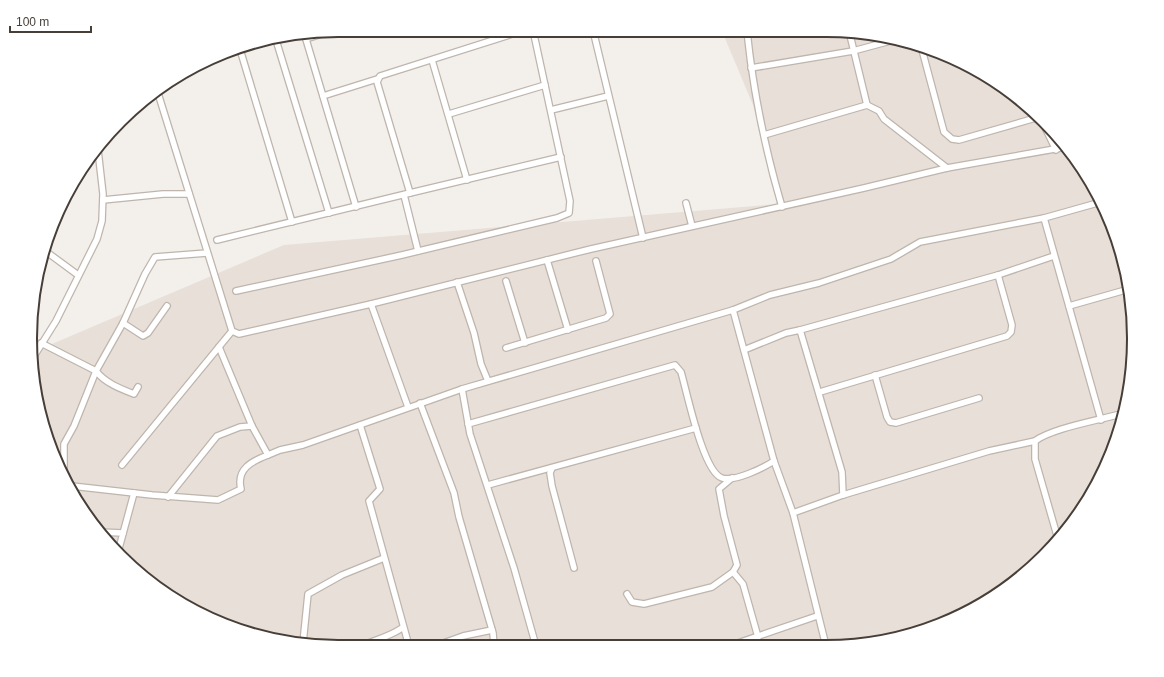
<svg xmlns="http://www.w3.org/2000/svg" width="1164" height="677" font-family="Arial,sans-serif">
	<style>
		.residential { fill: #e7dfd8 }
		.lines { fill: none; stroke-linecap: round; stroke-linejoin: round }
		.street-casing { stroke: #beb5ad; stroke-width: 8 }
		.street { stroke: #fff; stroke-width: 5.5 }
		.rim { fill: none; stroke: #473e38; stroke-width: 2 }
	</style>
	<rect width="100%" height="100%" fill="#f3efea"/>
	<!-- residential -->
	<polygon class="residential" points="722,31 846,31 925,46 997,82 1043,120 1082,167 1110,220 1128,278 1134,338 1128,398 1111,456 1082,510 1043,557 980,606 924,631 846,646 318,646 239,631 167,595 106,542 53,456 31,358 31,353 284,245 778,204 753,105"/>
	<g class="lines">
		<!-- street casing -->
		<g class="street-casing">
			<g id="street">
				<polyline points="525,30 380,76 377,82 410,193 561,157"/>
				<polyline points="593,30 643,238"/>
				<path d="M747,31C753,90 765,149 782,207"/>
				<polyline points="849,31 867,105"/>
				<polyline points="305,36 356,207"/>
				<polyline points="306,39 328,32"/>
				<polyline points="276,40 329,213"/>
				<polyline points="239,46 292,222"/>
				<polyline points="921,46 944,132 952,139 959,140 1039,117"/>
				<polyline points="432,60 467,180"/>
				<polyline points="751,68 853,51 894,40"/>
				<polyline points="157,90 232,331 239,334 371,304 591,249 864,188 947,168 1066,147"/>
				<polyline points="323,96 377,79"/>
				<polyline points="551,110 608,96"/>
				<polyline points="449,114 545,85"/>
				<polyline points="1040,117 1056,150"/>
				<polyline points="764,135 867,105 879,111 884,119 947,168"/>
				<polyline points="404,195 418,251"/>
				<polyline points="103,200 163,194 189,194"/>
				<polyline points="686,203 692,226"/>
				<polyline points="1044,218 1101,420"/>
				<polyline points="217,240 410,193"/>
				<polyline points="44,250 78,275"/>
				<polyline points="547,260 568,330"/>
				<polyline points="506,281 525,343"/>
				<polyline points="457,282 474,333 481,364 488,381"/>
				<polyline points="1127,290 1130,301"/>
				<polyline points="236,291 402,255 557,218 569,213 570,201 533,30"/>
				<polyline points="371,304 408,407"/>
				<polyline points="1069,306 1129,289"/>
				<polyline points="733,310 774,461 793,513 826,646"/>
				<polyline points="123,323 143,336 148,333 167,306"/>
				<polyline points="800,330 998,275 1054,256"/>
				<path d="M41,343L96,371C105,383 121,389 134,394L138,387"/>
				<polyline points="219,347 252,426 268,455 280,450 303,445 462,389 733,310 770,295 819,283 891,259 920,242 1044,218 1101,202"/>
				<polyline points="506,348 606,318 610,314 596,261"/>
				<polyline points="744,350 786,333 800,330 842,472 843,495"/>
				<polyline points="31,361 56,321 97,239 102,221 103,194 98,150"/>
				<polyline points="875,375 887,417 890,422 896,423 979,398"/>
				<polyline points="462,389 470,434 514,568 536,646"/>
				<polyline points="820,392 1007,336 1011,332 1012,325 998,275"/>
				<polyline points="420,403 454,493 459,517 493,633 494,646"/>
				<path d="M468,424L675,365L681,372C687,392 703,472 722,478C735,482 763,468 774,461"/>
				<polyline points="360,425 380,489 369,501 409,646"/>
				<polyline points="1035,441 1035,459 1058,539"/>
				<polyline points="122,465 232,331"/>
				<polyline points="552,468 550,473 552,486 574,568"/>
				<polyline points="66,477 64,473 64,444 74,426 96,371 123,323 145,274 155,257 207,253"/>
				<polyline points="488,485 696,428"/>
				<path d="M72,486L152,495L218,500L241,489C236,469 252,461 268,455"/>
				<polyline points="168,497 217,436 240,427 252,426"/>
				<path d="M793,513L843,495L989,451L1035,441C1052,428 1101,420 1124,413"/>
				<polyline points="100,532 123,533"/>
				<polyline points="118,552 134,493"/>
				<polyline points="733,572 743,584 758,637"/>
				<polyline points="627,594 632,602 644,604 712,587 733,572 737,565 724,516 719,489 732,478"/>
				<polyline points="303,643 308,594 342,575 384,558"/>
				<path d="M360,646C375,640 389,637 402,628"/>
				<polyline points="435,646 463,636 492,630"/>
				<polyline points="729,646 817,616"/>
			</g>
		</g>
		<!-- street -->
		<use href="#street" class="street"/>
	</g>
	<!-- crop -->
	<path d="M0 0H1164V677H0ZM338 37H826A301 301 0 0 1 1127 338V339A301 301 0 0 1 826 640H338A301 301 0 0 1 37 339V338A301 301 0 0 1 338 37Z" fill="#fff" fill-rule="evenodd"/>
	<path class="rim" d="M338 37H826A301 301 0 0 1 1127 338V339A301 301 0 0 1 826 640H338A301 301 0 0 1 37 339V338A301 301 0 0 1 338 37Z"/>
	<!-- scale -->
	<path d="M10 26v6h81v-6" fill="none" stroke="#473e38" stroke-width="2"/>
	<text x="16" y="26" font-size="12" fill="#473e38" stroke="#ffffff" stroke-width="3" paint-order="stroke">100 m</text>
</svg>
